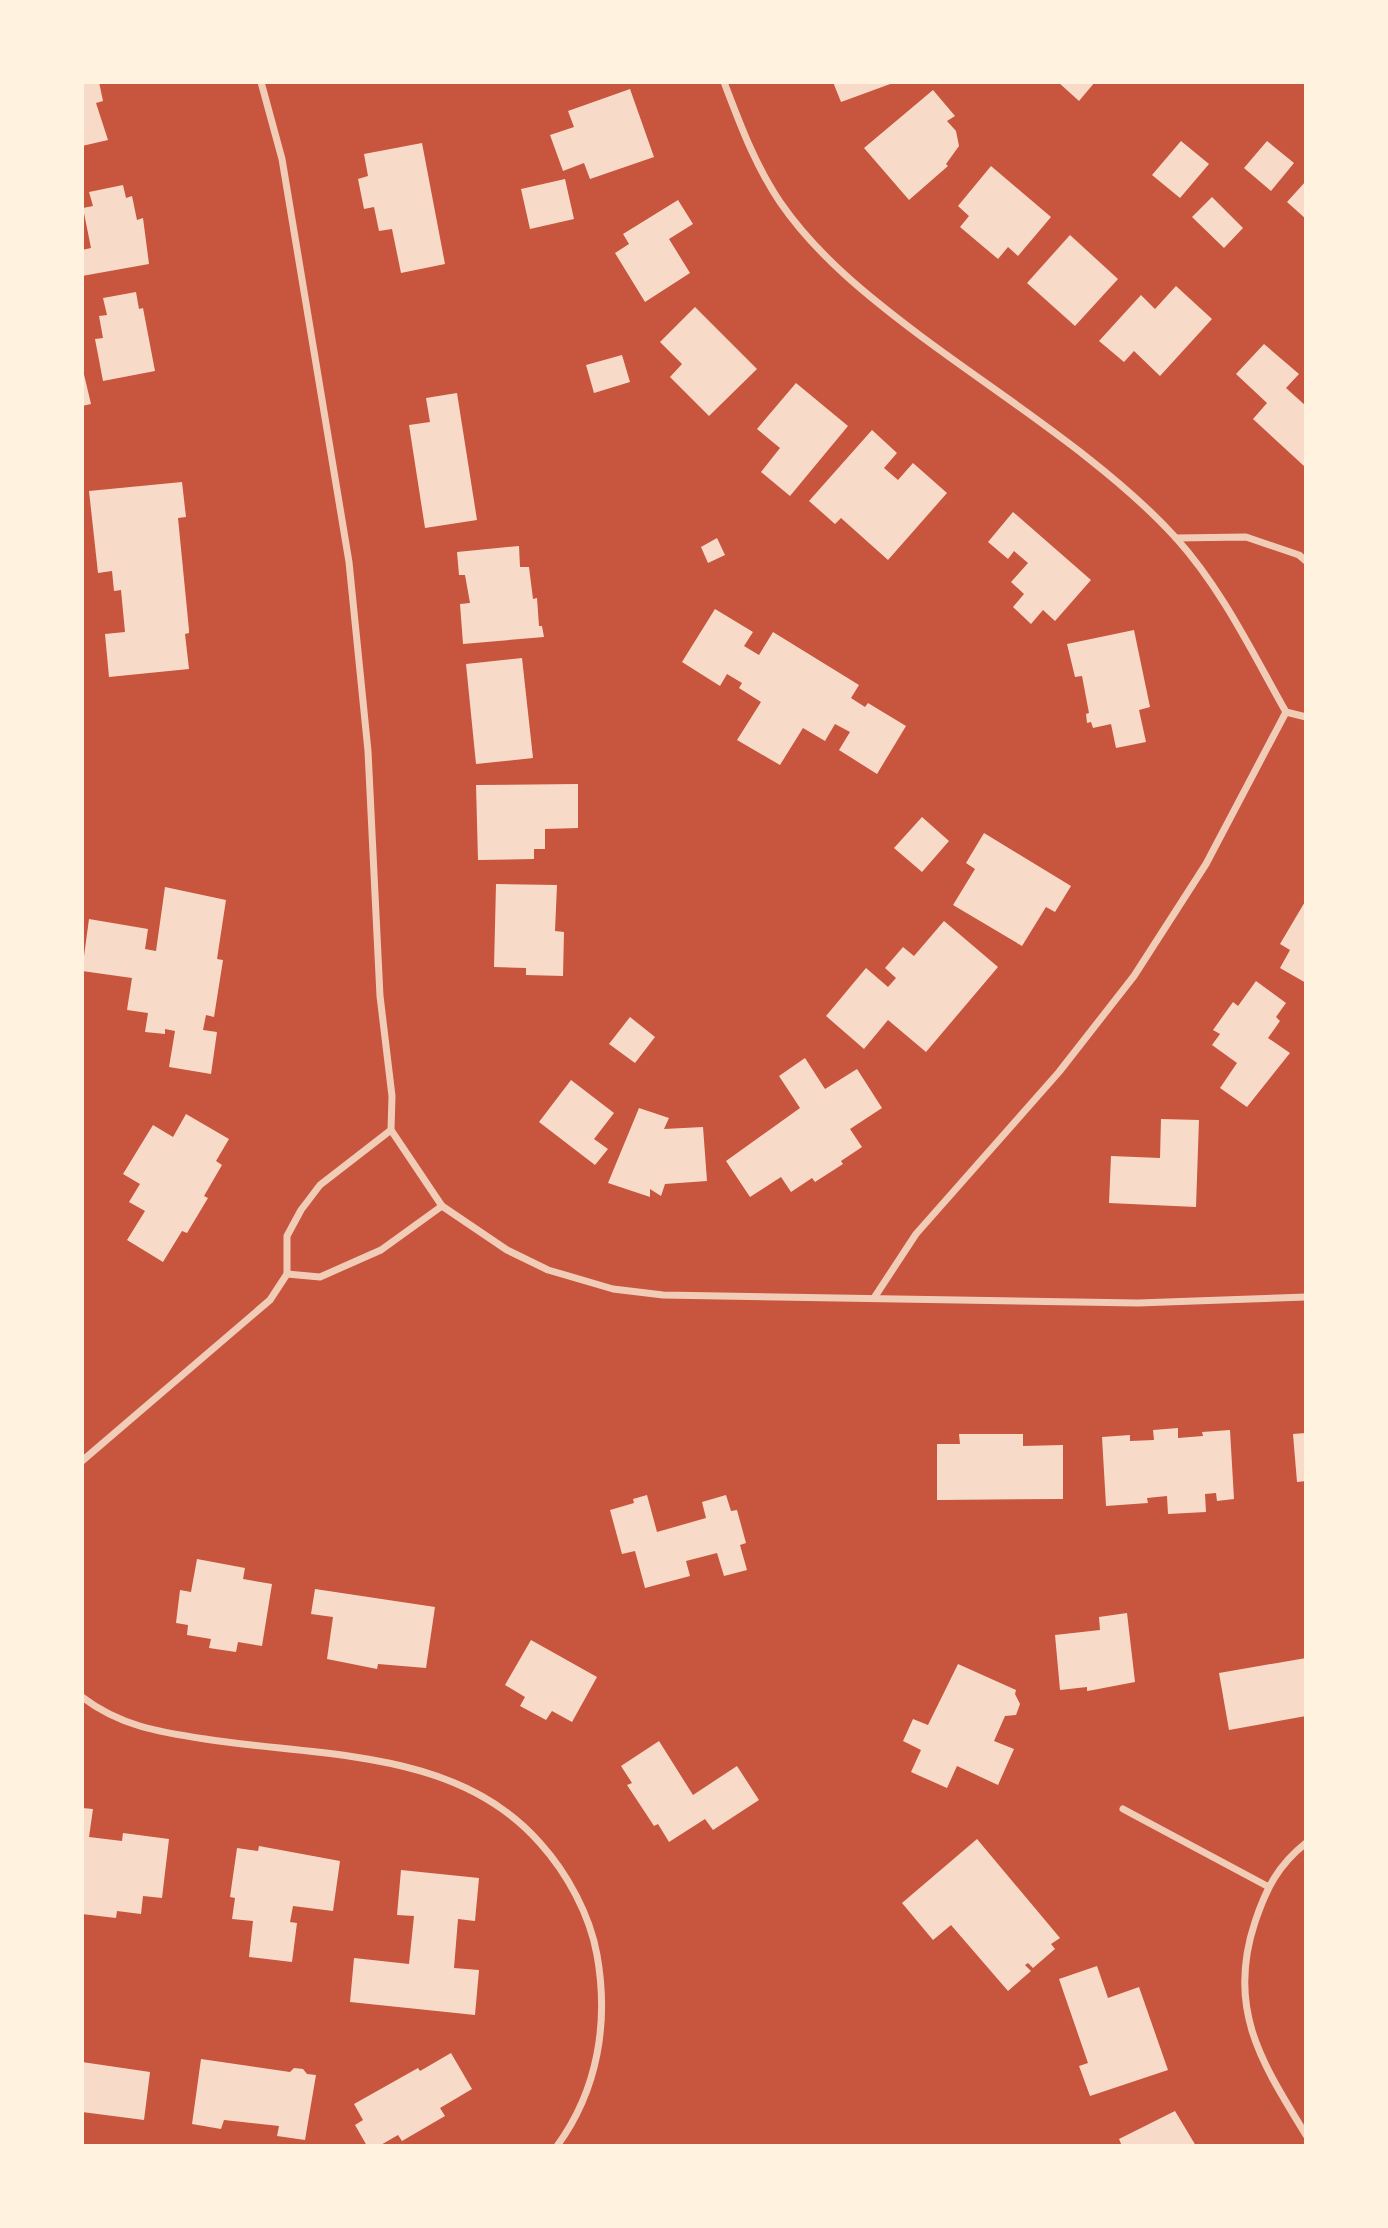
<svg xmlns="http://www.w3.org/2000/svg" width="1388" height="2228" font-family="Manrope,sans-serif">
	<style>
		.building { fill: #f7dbc8 }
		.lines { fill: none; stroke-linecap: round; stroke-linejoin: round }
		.minor { stroke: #f1ccb7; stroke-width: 7 }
	</style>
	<rect width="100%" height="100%" fill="#c8553d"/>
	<!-- building -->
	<g class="building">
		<polygon points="82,82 99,82 103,101 96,103 108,140 82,146"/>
		<polygon points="833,82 893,82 893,83 841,102"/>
		<polygon points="1058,82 1095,82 1079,101"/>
		<polygon points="630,89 654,157 590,179 584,163 563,171 550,135 574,127 568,111"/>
		<polygon points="933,90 955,116 947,121 956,131 959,146 946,164 948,166 909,200 864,148"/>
		<polygon points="1181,141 1209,164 1180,198 1152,175"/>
		<polygon points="1267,141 1294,163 1271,191 1244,168"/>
		<polygon points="422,143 445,264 401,273 392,229 379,231 374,207 364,209 358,179 368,176 364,154"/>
		<polygon points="991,166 1051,217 1018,256 1008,247 998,259 960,227 969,216 958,206"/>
		<polygon points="565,179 574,219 530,229 521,189"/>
		<polygon points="1306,181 1306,219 1287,202"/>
		<polygon points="123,185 126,198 132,196 137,220 143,218 149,264 82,276 82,250 91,248 83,208 93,206 89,192"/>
		<polygon points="1212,197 1243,228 1224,248 1192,217"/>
		<polygon points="678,200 693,224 669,239 690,273 645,302 615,253 629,244 623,234"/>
		<polygon points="1070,235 1118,279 1075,326 1027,283"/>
		<polygon points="1176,286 1212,319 1160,376 1134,351 1124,362 1099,341 1141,295 1155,309"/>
		<polygon points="136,292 139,309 143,308 155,371 103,381 95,339 103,338 99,316 107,315 103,298"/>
		<polygon points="695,307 757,369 709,416 670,377 682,364 660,342"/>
		<polygon points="1264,344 1299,374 1286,388 1306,406 1304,466 1253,419 1267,403 1236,374"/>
		<polygon points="622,355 630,382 594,393 586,365"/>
		<polygon points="82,366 91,404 82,406"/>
		<polygon points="796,383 848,426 790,496 761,472 780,448 757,429"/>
		<polygon points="457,393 477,520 425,528 409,425 430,422 426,398"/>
		<polygon points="872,430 897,453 884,468 898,480 913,463 947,493 888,560 841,518 835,524 809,501"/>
		<polygon points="182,482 186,517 178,518 189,630 189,633 185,634 189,669 109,677 105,634 125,632 121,590 114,591 112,571 98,573 89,491"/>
		<polygon points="1013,512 1091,580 1055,621 1043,610 1031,624 1013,607 1024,594 1011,582 1028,563 1014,551 1008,559 988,542"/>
		<polygon points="717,538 725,555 708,563 701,547"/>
		<polygon points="519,546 520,567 529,567 533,599 537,598 539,626 542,626 544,637 463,644 460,604 470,603 465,575 459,575 457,552"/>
		<polygon points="715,609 753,632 744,646 759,655 773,632 859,685 851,698 865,707 868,703 906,726 877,774 839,750 850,732 835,724 825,741 803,728 780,765 737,740 761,702 739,688 742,683 727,674 720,686 682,662"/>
		<polygon points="1134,630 1150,707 1139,710 1146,742 1116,748 1111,724 1093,728 1091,722 1087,723 1086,714 1089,713 1082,676 1075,677 1067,644"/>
		<polygon points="522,658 533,758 476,764 466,664"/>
		<polygon points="578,784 578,828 545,829 545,849 534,849 534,859 478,860 476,785"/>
		<polygon points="922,817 949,841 922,872 894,848"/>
		<polygon points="984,833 1071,886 1055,912 1046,907 1022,946 953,905 975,869 966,863"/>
		<polygon points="496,884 557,885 555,931 564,932 563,976 526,975 526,968 494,967"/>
		<polygon points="165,887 226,900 217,959 223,960 214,1017 206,1015 203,1030 217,1032 211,1074 169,1067 175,1031 165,1029 165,1034 145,1032 148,1013 127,1010 132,978 82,971 89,919 148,929 145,949 156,951"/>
		<polygon points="1306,900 1306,983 1280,968 1290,950 1280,944"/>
		<polygon points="944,921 998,967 926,1052 888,1020 864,1049 826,1016 866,968 888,987 896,978 885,968 903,947 914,956"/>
		<polygon points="1256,981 1286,1003 1276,1017 1280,1021 1268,1038 1290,1053 1247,1107 1220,1088 1237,1063 1212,1045 1220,1034 1213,1030 1233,1002 1238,1006"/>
		<polygon points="630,1017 655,1037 635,1063 609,1044"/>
		<polygon points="805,1058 825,1089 857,1069 882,1108 850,1129 862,1147 841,1161 843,1164 815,1182 812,1178 791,1192 781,1177 750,1197 726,1161 800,1108 779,1076"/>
		<polygon points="571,1080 614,1113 594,1139 608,1149 595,1165 539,1122"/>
		<polygon points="639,1108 669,1118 664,1129 703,1127 707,1181 665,1184 661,1196 650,1189 650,1197 608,1183"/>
		<polygon points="186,1114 229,1139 216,1161 222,1165 204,1196 208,1198 187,1233 182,1231 163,1262 127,1240 145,1211 129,1202 140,1184 123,1174 153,1125 173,1137"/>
		<polygon points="1161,1119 1199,1120 1196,1207 1109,1203 1111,1156 1160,1158"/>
		<polygon points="1178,1428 1178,1438 1203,1436 1202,1432 1230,1430 1234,1499 1217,1501 1216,1493 1205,1494 1206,1512 1168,1514 1167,1496 1147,1498 1148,1503 1106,1506 1102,1437 1130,1435 1130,1441 1154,1440 1153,1430"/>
		<polygon points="1306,1433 1306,1481 1297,1482 1293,1434"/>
		<polygon points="959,1434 1023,1434 1023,1446 1063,1445 1063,1499 937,1500 937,1444 960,1444"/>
		<polygon points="647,1495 657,1532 706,1518 702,1502 726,1495 731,1511 737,1510 746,1543 740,1545 747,1570 724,1576 717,1553 686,1561 690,1576 645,1588 635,1551 622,1554 610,1510 634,1503 633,1499"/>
		<polygon points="197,1559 245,1568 243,1579 272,1584 262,1646 238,1642 236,1652 209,1648 211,1639 187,1635 188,1625 176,1623 180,1590 191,1592"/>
		<polygon points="315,1589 435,1607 426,1668 378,1664 377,1669 327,1659 333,1617 311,1614"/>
		<polygon points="1127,1613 1135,1682 1093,1690 1087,1691 1087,1687 1060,1690 1055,1635 1100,1630 1099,1617"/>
		<polygon points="531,1640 597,1677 572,1722 552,1711 546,1720 520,1706 525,1697 505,1685"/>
		<polygon points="1306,1658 1306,1716 1229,1730 1219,1673"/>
		<polygon points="958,1664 1016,1690 1015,1694 1020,1704 1016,1715 1005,1716 994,1741 1014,1749 998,1785 957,1766 947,1788 911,1772 921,1750 903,1741 913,1719 928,1725"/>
		<polygon points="659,1741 693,1795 737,1766 759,1800 713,1830 705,1819 669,1842 658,1824 654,1826 627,1785 632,1783 621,1766"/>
		<polygon points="82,1808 93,1809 89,1837 122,1841 123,1833 169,1839 162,1898 143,1896 141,1914 117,1911 116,1918 82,1914"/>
		<polygon points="977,1839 1060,1938 1051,1944 1055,1949 1033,1968 1028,1963 1025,1965 1031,1971 1008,1991 951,1925 933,1940 902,1903"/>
		<polygon points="259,1846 340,1861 333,1911 293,1906 290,1922 297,1923 292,1962 249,1957 253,1921 232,1919 235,1898 230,1897 237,1848 258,1851"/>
		<polygon points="401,1870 479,1878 475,1921 458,1919 454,1968 479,1970 475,2015 350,2002 354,1958 409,1964 414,1916 397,1915"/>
		<polygon points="1097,1966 1108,1998 1139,1987 1168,2070 1090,2096 1079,2066 1088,2063 1059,1979"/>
		<polygon points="451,2053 472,2089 440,2108 445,2116 402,2141 398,2135 379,2146 367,2146 355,2125 363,2120 354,2104 418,2068 420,2071"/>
		<polygon points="201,2059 290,2072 294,2068 303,2069 307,2074 316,2075 305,2140 277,2136 279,2126 224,2120 221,2129 192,2124"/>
		<polygon points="82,2062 150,2072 144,2120 82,2112"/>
		<polygon points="1175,2111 1196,2146 1122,2146 1119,2139"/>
	</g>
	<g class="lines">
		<!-- minor -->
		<g class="minor">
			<polyline points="261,82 282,159 349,562 368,751 380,996 392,1096 391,1130 442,1206 507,1250 548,1270 613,1289 663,1295 1138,1303 1306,1297"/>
			<path d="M724,82C740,124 755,165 780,202C817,256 870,298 922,337C1004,398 1108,463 1176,538C1222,589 1252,652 1286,712L1306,717"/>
			<polyline points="1176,538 1246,537 1299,555 1306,561"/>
			<polyline points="287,1274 320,1277 381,1250 442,1206"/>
			<polyline points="874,1298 916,1234 1059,1072 1134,976 1206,864 1286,712"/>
			<polyline points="82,1461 270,1300 287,1274 287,1236 301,1210 320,1185 391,1130"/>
			<path d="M82,1697C120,1726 159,1732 205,1739C320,1757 457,1748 540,1843C567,1873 590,1915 597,1955C609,2022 598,2090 557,2146"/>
			<polyline points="1123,1809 1267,1886"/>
			<path d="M1306,1843C1278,1865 1266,1889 1255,1922C1226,2009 1262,2063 1306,2135"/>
		</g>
	</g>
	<!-- border -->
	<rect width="1388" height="2228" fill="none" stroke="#fff3e0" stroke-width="168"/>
</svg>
